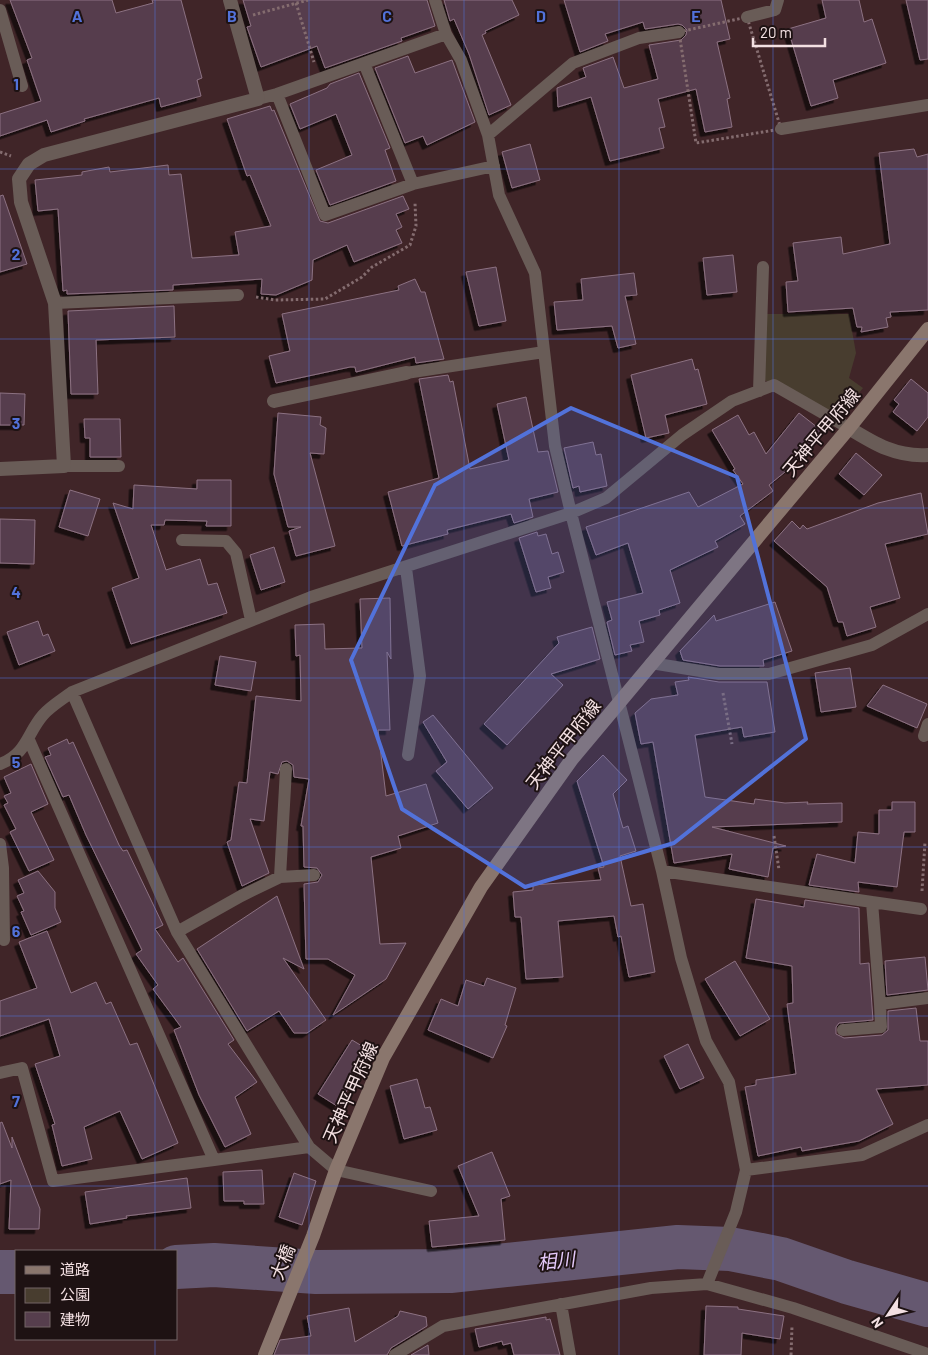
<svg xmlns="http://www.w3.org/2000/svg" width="928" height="1355" viewBox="0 0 928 1355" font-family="Barlow,'Noto Sans JP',sans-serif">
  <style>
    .green { fill: #483d2f }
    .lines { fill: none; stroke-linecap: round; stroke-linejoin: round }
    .river { stroke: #655870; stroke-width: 44 }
    .building { fill: #563e4d; stroke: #8c7182; filter: url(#shadow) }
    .path { stroke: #846c6f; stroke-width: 3; stroke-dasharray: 2.5 2.5; stroke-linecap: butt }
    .service { stroke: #695c57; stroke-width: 12 }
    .minor { stroke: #695c57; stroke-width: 14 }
    .secondary { stroke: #8a766d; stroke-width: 14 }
    .marked { fill: #5272da; fill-opacity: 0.2; stroke: #5272da; stroke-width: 4; stroke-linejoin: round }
    .grid { fill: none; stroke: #5272da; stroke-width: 1; stroke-opacity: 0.55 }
    .labels { text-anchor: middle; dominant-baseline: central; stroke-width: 4; stroke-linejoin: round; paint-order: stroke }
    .street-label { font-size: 18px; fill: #f3e0e2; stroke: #1e1213 }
    .water-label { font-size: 19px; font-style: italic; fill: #e5cafb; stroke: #1e1213 }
    .grid-label { font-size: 16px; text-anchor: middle; font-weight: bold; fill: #5272da; stroke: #1e1213; stroke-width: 4; stroke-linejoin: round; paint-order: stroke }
  </style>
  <defs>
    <filter id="shadow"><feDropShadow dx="-4.5" dy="4.5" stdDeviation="0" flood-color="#0009"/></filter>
  </defs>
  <rect width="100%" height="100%" fill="#402528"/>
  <path class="green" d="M761,314H849L856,353L849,378L863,388L837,420L759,377Z"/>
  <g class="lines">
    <path class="river" d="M176,1267L214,1265L316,1272L450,1271L678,1247L730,1249L781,1259L847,1282L928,1305
      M0,1272H16"/>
  </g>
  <path class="building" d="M10,0H112L116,13L153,3L152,0H181L202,78L197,80L201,96L161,107L159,98L84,119L85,121L51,132L47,120L0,136V114L41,101L27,60L32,58Z
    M243,0H427L435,26L401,38L402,41L325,68L317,46L261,67L247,27L251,26Z
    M444,0H512L519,15L485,31L486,33L482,35L511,105L489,115L469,54L454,19L450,21Z
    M564,0H721L730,39L717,42L730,98L727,99L732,127L705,132L696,89L658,99L665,127L659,128L664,148L610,161L591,97L558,107L557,88L586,77L583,68L613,57L624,88L658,79L649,45L681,40L686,35L687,30L682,25L678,24L645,29L643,22L605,34L608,41L580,52Z
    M822,0H859L864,22L872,19L886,63L833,80L838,98L811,106L788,29L826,18Z
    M906,0H928V59L920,60Z
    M408,56L415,73L452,60L475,122L427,145L423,136L405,143L375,68Z
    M359,73L390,148L385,150L396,181L330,205L316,170L352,155L336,114L300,129L290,104L327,88L330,84Z
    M270,106L272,111L274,110L320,221L328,223L403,196L409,209L396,214L402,227L396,230L402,243L354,262L347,245L313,260L312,280L276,295L261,294L262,279L173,285V290L67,294V290L63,291L58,209L38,211L35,180L82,175V172L109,167L110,172L168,165L169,175L181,174L192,258L239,255L235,232L271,226L250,175L247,176L227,119Z
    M530,144L540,180L512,188L502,152Z
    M914,149L917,157L928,154V310L890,312L891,317L886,318L888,327L861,332L862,327H857L853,308L788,312L786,282L798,281L793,243L841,237L843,254L890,244L879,153Z
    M3,195L27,264L0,272V196Z
    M733,255L737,292L707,295L703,258Z
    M496,267L506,321L479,326L466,272Z
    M634,273L637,295L625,296L636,344L618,348L612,326L557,330L554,302L583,300L581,279Z
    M415,279L421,292H425L444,359L416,363L415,357L356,372L355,367H350L276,383L269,356L290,351L282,314L399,290L398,286Z
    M174,306L175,337L96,340L98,394H71L68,311Z
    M692,359L695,370L698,369L707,404L665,415L669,433L646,438L631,375Z
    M448,375L450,382L453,381L470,469L509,460L497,404L526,397L538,452L548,451L558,492L529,499L533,517L514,523L511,514L447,530L448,534L402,546L388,492L439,478L419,379Z
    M911,379L928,393V417L917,431L893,412L899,404L894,400Z
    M0,393L25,394L24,425H0Z
    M278,413L321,417L320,425L326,428L324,454L310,453L335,546L296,556L289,531L301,527H288L274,474Z
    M799,413L822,431L796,463L769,485L773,491L740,516L745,524L715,541L718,547L670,570L680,603L659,610L660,615L639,621L644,642L630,645L632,651L615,655L607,622L612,620L607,602L643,593L628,543L596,555L586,527L689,492L698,507L743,484L733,470L735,469L712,430L738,415L749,435L754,432L766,454Z
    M84,419H120L121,457H90V438H85Z
    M593,442L596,455L601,454L607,486L580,492L579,486L573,488L564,448Z
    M856,453L882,475L864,495L839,474Z
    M197,480H231V526H206L207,521L165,520L164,525H151L166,570L200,559L208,585L217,583L227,613L131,644L112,588L139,578L113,503L133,509L134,485L197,489Z
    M70,490L100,499L88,536L59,527Z
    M921,493L928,534L885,544L900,598L870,607L876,627L847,636L843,622H838L827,587L774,541L792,521L800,529L803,525L807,529L878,503Z
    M0,519L35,520L34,564L0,563Z
    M537,532L538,536L546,534L552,554L558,552L564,572L548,577L551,588L536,592L519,538Z
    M274,547L285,582L261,590L250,555Z
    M390,598L391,659L387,652L390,730H378L386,796L426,784L438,823L398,836L401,848L371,857L380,944L406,943L386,979L333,1015L355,975L328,959H306L304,884L318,882L322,875L317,868L304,867L303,826H301L309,779L294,777L293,765L287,761L282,762L278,774L270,772L264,821L250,819L269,873L242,886L227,842L231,840L239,782L247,783L256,696L301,701L300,655L296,656L295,625L324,624L325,649L362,648L360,599Z
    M775,602L792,651L763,660L764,666H720L683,660L680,651L714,615L716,621Z
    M38,621L43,636L48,634L55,651L19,665L7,632Z
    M592,627L600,659L551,674L563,685L507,745L484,724L559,643L557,637Z
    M220,656L256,662L251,691L215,685Z
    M850,668L856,707L821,712L815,673Z
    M688,677L719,682H767L775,732L744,737L742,727L695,735L705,797L754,804L755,799L785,803L808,802L807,804L842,803V822L712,827L786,846L773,848L768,877L729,869L732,854L674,863L653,742L641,744L635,713L651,699L678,695L675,682L689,680Z
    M883,685L927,704L917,728L867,706Z
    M433,715L493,788L468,809L436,771L447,762L423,722Z
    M67,739L69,744L73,742L119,845L123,851L127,850L163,925L155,929L178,962L183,958L234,1040L228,1044L257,1082L235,1097L251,1134L225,1147L199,1095L174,1030L181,1027L153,989L158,985L136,954L142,950L86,835L69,795L63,797L45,757L51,755L48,748Z
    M603,755L627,780L613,794L623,828L628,826L636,851L620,856L631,906L643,904L655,972L629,977L621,936L618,937L614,916L558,921L563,977L526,979L521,917H515L513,892L533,890V885L601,880L598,868L604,867L577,781Z
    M31,764L48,804L31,812L54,860L29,871L10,832L16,829L4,805L8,803L4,796L11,793L4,777Z
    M892,802H915V832H904L897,887L858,882L859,892L809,885L817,854L855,863L858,832L879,834V810H892Z
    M38,871L55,892V908L61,922L31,935L21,912L24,911L17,896L24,893L18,880Z
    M277,896L304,969L283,958L326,1020L307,1033H294L279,1011L247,1031L197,949Z
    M756,899L804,907L805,900L859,908L860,964L869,963L873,1020L839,1023L836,1027V1034L844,1038L882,1035L888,1030V1011L916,1008L920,1041H928V1085L876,1089L893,1124L859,1141L802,1151L801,1147L758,1156L745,1087L756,1085V1080L796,1074L787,1004L793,1003L792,966L746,958Z
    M47,931L71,993L96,982L106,1004L111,1002L130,1045L137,1043L178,1143L142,1159L120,1111L84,1127L92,1159L62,1166L52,1125L55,1124L35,1064L60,1056L49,1019L0,1036V1001L37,988L19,942Z
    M925,957L928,990L887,995L885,961Z
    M735,961L770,1019L740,1036L705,979Z
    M487,978L516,988L505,1025L507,1026L493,1058L428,1030L441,999L458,1006L466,980L484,986Z
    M352,1040L372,1052L337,1106L318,1094Z
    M688,1044L704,1078L680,1089L664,1056Z
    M417,1079L425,1108L430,1107L437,1130L404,1139L390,1086Z
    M2,1122L12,1148V1137L40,1209L39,1229H9L11,1180L0,1184V1123Z
    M492,1152L510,1196L501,1199L505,1240L432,1247L429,1221L479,1216L458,1166Z
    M262,1170L264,1204H244V1201H224L223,1172Z
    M294,1173L316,1181L302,1225L279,1217Z
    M187,1178L191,1208L126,1216L127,1218L90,1224L85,1192Z
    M706,1306L738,1307V1309L784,1316L780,1339L742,1333L741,1355H704Z
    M349,1308L355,1342L398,1316L400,1311L426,1317L427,1326L391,1348L387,1355H274L280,1340L311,1336L307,1316Z
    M546,1317V1320L550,1319L560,1355H514L511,1343L503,1345L502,1341L479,1347L475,1329Z
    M428,1345L429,1355H411Z"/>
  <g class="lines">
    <path class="path" d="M296,3L314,62
      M253,15L308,0
      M747,17L781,129L696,143L679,32Z
      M0,152L11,156
      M256,297L275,300L325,299L362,277L372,267L410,245L416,226L415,203
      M723,693L732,744
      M774,836L779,870
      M922,891L925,842
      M791,1355L792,1326"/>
    <path class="service" d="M435,0L446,34L461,60L488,135L499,195L535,273L555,446L571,513L662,871L681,958L706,1041L729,1082L746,1170L736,1212L707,1284
      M0,10L22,86
      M747,17L775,10L778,0
      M364,63L413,184
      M277,94L325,215L413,184L494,166
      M258,99L277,94L446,34
      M781,129L928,105
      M488,135L573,63L639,38L679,32
      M55,303L238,295
      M406,373L544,352
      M759,391L763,267
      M64,466H119
      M182,540L226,541L236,553L251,620
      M406,568L420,676L408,755
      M651,663L719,674H769L872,645L928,614
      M72,692L177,932L309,1147
      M924,736L928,724
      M29,740L214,1160L309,1147L336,1170L431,1191
      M0,764C27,754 27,733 43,715C51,706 63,699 72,692L311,597L571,513L606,498L682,435L732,401L774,385L849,428
      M0,844L3,868L4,940
      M662,871L872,902L880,1004L928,998
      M280,877L286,769
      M872,902L921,909
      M177,932L241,896L280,877L314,875
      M843,1030L881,1027L880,1004
      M0,1073L22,1068L53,1181L214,1160
      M746,1170L862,1155L928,1125
      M561,1304L570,1355
      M395,1355L443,1326L651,1288L707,1284L793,1308L928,1354"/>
    <path class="minor" d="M274,401L406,373
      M849,428C875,444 896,457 928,455
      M0,469L64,466L55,303L21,202L19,179L29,164L44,155L258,99L230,0"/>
    <path class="secondary" d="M265,1355L313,1236L336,1170L383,1058L481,887L572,759L849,428L928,329"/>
  </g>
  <path class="marked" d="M571,408L737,477L806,739L674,843L525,887L402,809L351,660L435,485Z"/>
  <path class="grid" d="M155,0V1251M309,0V1355M464,0V1355M619,0V1355M773,0V1355M0,169H928M0,339H928M0,508H928M0,678H928M0,847H928M0,1016H928M0,1186H928M155,1339V1355"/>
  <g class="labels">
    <g class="street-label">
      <text transform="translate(821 432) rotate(-50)">天神平甲府線</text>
      <text transform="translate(563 744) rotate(-52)">天神平甲府線</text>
      <text transform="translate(350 1092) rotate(-66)">天神平甲府線</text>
      <text transform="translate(282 1262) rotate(-68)">大橋</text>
    </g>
    <g class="water-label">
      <text transform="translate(556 1260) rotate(-6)">相川</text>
    </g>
  </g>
  <g class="grid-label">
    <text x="77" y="22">A</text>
    <text x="232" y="22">B</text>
    <text x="387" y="22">C</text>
    <text x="541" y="22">D</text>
    <text x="696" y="22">E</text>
    <text x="16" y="90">1</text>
    <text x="16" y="260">2</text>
    <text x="16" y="429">3</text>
    <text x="16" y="598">4</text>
    <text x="16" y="768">5</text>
    <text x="16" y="937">6</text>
    <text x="16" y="1107">7</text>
  </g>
  <rect x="15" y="1250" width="162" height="90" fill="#1e1213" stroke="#736466"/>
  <rect x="25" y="1266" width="25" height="8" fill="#8a766d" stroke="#736466"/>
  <text x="60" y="1275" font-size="15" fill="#f3e0e2">道路</text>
  <rect x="25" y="1288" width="25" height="15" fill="#483d2f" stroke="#736466"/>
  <text x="60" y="1300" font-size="15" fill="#f3e0e2">公園</text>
  <rect x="25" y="1312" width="25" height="15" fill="#563e4d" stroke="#736466"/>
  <text x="60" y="1325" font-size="15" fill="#f3e0e2">建物</text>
  <g transform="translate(888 1315) rotate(235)" stroke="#1e1213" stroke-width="4" paint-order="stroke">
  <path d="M0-4L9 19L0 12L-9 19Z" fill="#f3e0e2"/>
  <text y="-8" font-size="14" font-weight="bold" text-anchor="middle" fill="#f3e0e2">N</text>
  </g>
  <path d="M753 38v8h72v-8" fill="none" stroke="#f3e0e2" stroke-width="2.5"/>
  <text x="760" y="38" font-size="15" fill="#f3e0e2" stroke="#1e1213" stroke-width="4" paint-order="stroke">20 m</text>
</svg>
